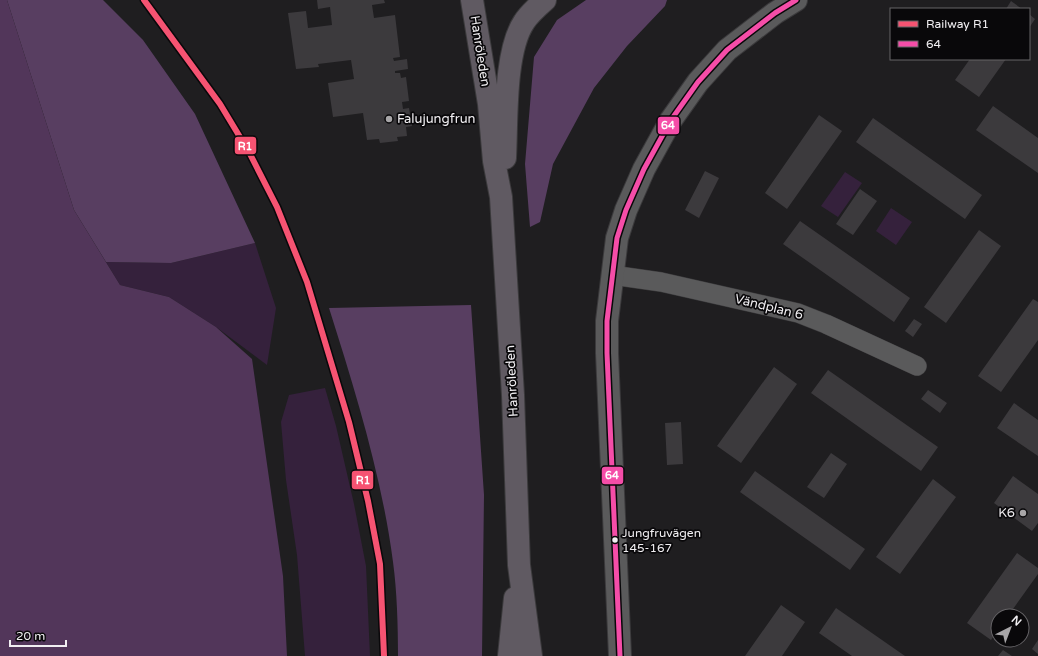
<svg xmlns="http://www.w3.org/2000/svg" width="1038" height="656" viewBox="0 0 1038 656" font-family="'Varela Round',sans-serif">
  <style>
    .green { fill: #35213c }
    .forest { fill: #583e61 }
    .water { fill: #52365a }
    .building { fill: #3c3a3d }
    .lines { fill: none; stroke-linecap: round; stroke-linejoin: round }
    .minor-casing { stroke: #3b3a3c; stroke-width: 20 }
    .tertiary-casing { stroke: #3b3a3c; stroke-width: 24 }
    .trunk-casing { stroke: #3b3a3c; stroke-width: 24 }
    .minor { stroke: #5a5a5b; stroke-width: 19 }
    .tertiary { stroke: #5a5a5b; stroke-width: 22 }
    .trunk { stroke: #605a62; stroke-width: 22 }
    .bus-1-casing { stroke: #09080a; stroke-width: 8 }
    .bus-1 { stroke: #f54da8; stroke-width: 5 }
    .rail-1-casing { stroke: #09080a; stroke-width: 9 }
    .rail-1 { stroke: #f65372; stroke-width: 6 }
    .poi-dot { fill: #a8a6a8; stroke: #09080a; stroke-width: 1.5 }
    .bus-dot { fill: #f1eff2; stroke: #09080a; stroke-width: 1.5 }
    .labels { text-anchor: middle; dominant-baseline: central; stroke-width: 3.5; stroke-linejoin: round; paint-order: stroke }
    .bus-label { font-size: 12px; fill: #f1eff2; stroke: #09080a; text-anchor: start }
    .street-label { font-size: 13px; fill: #f1eff2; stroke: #09080a }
    .poi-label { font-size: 13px; fill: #f1eff2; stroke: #09080a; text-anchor: start }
    .line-badge { stroke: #09080a; stroke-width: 1.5 }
    .badge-label { font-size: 11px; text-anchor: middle; font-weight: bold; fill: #fff }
  </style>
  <rect width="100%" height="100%" fill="#1f1e20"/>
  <path class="green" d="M845,172L862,183L838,217L821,206Z
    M891,208L912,222L896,245L876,231Z
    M255,243L276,308L267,365L216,327L169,297L120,285L106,262L171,263Z
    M325,388L336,426L354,504L366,566L370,656H305L297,555L286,480L281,422L289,395Z"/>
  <path class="forest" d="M7,0H103L143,40L195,114L255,243L171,263L106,262L74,210Z
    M586,0H667L665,6L627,46L594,88L553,164L540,222L530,227L525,164L534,57L557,20Z
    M471,305L484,495L482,656H398C398,626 397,591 393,562C382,477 355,390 329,308Z"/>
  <path class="water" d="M0,0H7L74,210L120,285L169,297L216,327L252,359L283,576L287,656H0Z"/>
  <path class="building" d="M317,0H384L385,3L372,5L374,18L395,15L400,57L393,58L394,61L407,59L408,69L395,71V73H400L401,78L406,77L409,101L402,102L403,109L409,108L412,126L406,127L407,136L397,137L398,141L380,143L379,139L367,140L363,113L333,117L328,83L354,79L351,60L318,64L319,67L296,69L288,13L306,11L308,28L332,25L330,7L318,9Z
    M1011,1L1022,9H1006Z
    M1029,14L1035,19L1029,28Z
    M970,59H1006L979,97L955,80Z
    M993,106L1038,138V173L976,130Z
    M819,115L842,131L787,209L765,193Z
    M873,118L982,195L965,219L856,142Z
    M705,171L719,178L699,218L685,210Z
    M860,189L877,201L853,235L836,224Z
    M800,221L910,298L894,322L783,244Z
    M979,230L1001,246L946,323L924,307Z
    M1033,299L1038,302V340L1001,392L978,376Z
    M914,319L922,324L913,337L905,331Z
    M774,367L797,384L741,463L717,446Z
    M828,370L938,447L921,471L811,393Z
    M928,390L947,403L940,413L921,399Z
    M1014,403L1038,420V456L997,428Z
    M681,422L683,464L667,465L665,423Z
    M831,453L847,464L824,498L807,487Z
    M755,471L865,549L850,570L740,492Z
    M1013,476L1038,494V523L1032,531L994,503Z
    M933,479L956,497L900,574L876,557Z
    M1017,553L1038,568V574L1008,616H998V630L991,640L967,623Z
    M781,605L805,622L782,656H745Z
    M836,608L905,656H852L819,633Z
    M1038,640V654L1032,649Z
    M1003,650L1012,656H998Z"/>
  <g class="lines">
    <defs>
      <path id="minor" d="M612,275L661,282L798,313L826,324L917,366"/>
      <path id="tertiary" d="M620,656L607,353V321L617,238L626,210L644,169L671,120L698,82L727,50L775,13L796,0"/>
      <path id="trunk" d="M472,0L489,104L494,161L501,197L513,395L519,565L531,656
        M505,158C507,121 504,52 524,22C529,14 537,7 545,0
        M509,656L515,598"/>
    </defs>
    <use href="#minor" class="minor-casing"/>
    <use href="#tertiary" class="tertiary-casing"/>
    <use href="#trunk" class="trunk-casing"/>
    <use href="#minor" class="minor"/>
    <use href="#tertiary" class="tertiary"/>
    <use href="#trunk" class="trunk"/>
    <defs>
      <path id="bus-1" d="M620,656L607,353V321L617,238L626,210L644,169L671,120L698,82L727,50L775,13L796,0"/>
    </defs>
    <use href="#bus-1" class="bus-1-casing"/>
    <use href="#bus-1" class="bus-1"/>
    <defs>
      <path id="rail-1" d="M144,0L220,104L249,152L277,207L307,282L349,422L368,501L380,564L384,656"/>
    </defs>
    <use href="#rail-1" class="rail-1-casing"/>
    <use href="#rail-1" class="rail-1"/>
  </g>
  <g class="poi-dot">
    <circle cx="389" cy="119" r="4"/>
    <circle cx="1023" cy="513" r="4"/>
  </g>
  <circle class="bus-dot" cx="615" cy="540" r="3.5"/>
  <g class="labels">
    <g class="bus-label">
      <text x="622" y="533">Jungfruvägen<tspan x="622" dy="15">145-167</tspan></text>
    </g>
    <g class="street-label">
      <text transform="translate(480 51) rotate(81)">Hanröleden</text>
      <text transform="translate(769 307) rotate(14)">Vändplan 6</text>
      <text transform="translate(512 381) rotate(-93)">Hanröleden</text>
    </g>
    <g class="poi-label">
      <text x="397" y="119">Falujungfrun</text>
      <text x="1015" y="513" text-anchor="end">K6</text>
    </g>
  </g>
  <g class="line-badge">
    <rect x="657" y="116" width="23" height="19" rx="4" fill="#f54da8"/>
    <rect x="234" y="136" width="23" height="19" rx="4" fill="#f65372"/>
    <rect x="601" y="466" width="23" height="19" rx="4" fill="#f54da8"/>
    <rect x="351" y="470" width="23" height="20" rx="4" fill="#f65372"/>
  </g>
  <g class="badge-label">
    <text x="668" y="129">64</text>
    <text x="245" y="150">R1</text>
    <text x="612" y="479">64</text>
    <text x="363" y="484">R1</text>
  </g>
  <rect x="890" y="8" width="140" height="52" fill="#09080a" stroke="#666467"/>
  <rect x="898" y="21" width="20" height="6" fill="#f65372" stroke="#666467"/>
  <text x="926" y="28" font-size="12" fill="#f1eff2">Railway R1</text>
  <rect x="898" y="41" width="20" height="6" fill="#f54da8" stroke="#666467"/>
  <text x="926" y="48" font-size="12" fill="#f1eff2">64</text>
  <g transform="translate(1010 628) rotate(42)"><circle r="19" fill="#09080a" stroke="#666467"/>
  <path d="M0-3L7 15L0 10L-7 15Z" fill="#a8a6a8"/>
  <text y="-6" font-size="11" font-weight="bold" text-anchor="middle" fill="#f1eff2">N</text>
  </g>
  <path d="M10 640v6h56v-6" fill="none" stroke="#f1eff2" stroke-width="2"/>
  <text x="16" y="640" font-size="12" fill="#f1eff2" stroke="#09080a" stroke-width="3" paint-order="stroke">20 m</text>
</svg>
